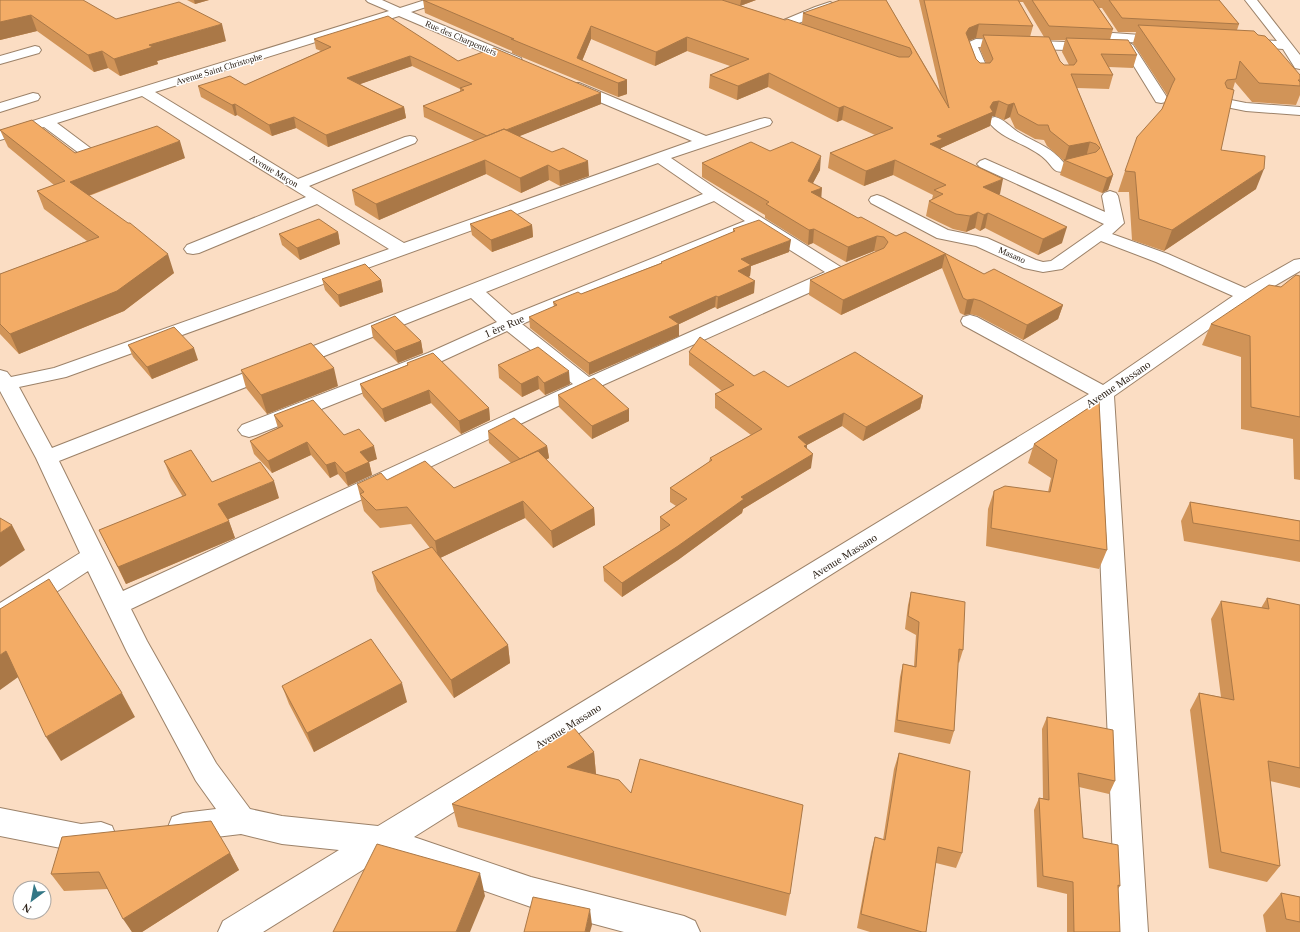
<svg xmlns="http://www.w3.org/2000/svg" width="1300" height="932" viewBox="0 0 1300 932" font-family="Georgia,serif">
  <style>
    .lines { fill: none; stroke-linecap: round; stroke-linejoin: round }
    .minor-casing { stroke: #9c8269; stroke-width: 2 }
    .minor { fill: #fff; fill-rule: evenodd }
    .wall { fill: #d19458; fill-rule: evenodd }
    .shaded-wall { fill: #aa7847 }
    .building { fill: #f3ac66; stroke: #aa7847 }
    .labels { text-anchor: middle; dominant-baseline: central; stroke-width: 3; stroke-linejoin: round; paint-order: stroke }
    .far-street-label { font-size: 9px; fill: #2e2319; stroke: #fff }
    .street-label { font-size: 11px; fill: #2e2319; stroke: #fff }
  </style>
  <rect width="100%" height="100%" fill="#fbddc3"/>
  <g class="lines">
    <defs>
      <path id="minor" d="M366,0H382L400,8L425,0H443L441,2L411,12L521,58L522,61L521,64H511L399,16L155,92L298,179L405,137L410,136L415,137L417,140L415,143L309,186L404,243L692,141L569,89L567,86L569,83H579L706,136L760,119L765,118L770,119L772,122L770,125L671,158L721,192L844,269L847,273L842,278L594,389L131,609L147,641L216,763L250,809L282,816L378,826L1089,394L963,325L961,321L963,317L970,315L977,317L1103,385L1233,296L1156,262L1101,241L1062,269L1043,272L1024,268L976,246L937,238L871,203L869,200L871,197L877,195L883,197L948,230L987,238L1036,260L1043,262L1051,261L1104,224L980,167L977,164L980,161L985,159L1105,212L1102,196L1104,193L1110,191L1116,193L1118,196L1124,223L1112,234L1168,254L1245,288L1294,260L1300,259V271L1252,299L1114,396L1148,932H1116L1094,409L414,837L531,877L684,916L695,921L700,932H624L531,907L385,856L263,932H218L223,921L339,850L282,844L241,834L183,841L172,837L168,827L172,817L183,813L216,809L196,781L127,652L88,571L9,623L0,626V603L80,553L36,458L0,391V370L7,372L11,377L54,368L389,249L317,204L199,253L193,254L187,253L184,249L187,245L306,197L142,96L57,123L101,156L104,159L101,162L96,164L91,162L44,127L0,140V131L389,11L368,2ZM658,163L703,194L52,448L19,387L66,377ZM714,201L745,221L512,315L486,292ZM755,228L825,272L589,377L522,324ZM471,298L497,322L428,353L242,425L238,430L242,435L249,437L256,435L442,361L507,331L573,384L123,591L59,461Z
        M1245,0H1257L1300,55V69L1295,68L1283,49L1240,46L1238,43L1240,40L1244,39L1277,41Z
        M830,2L834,4L836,6L834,8C821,12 789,30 779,28L777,25L779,22L815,7Z
        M1113,33L1168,37L1170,40L1168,43L1164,44L1128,42L1133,45L1168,99L1166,102L1161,103L1156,102L1124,50L1111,42L1107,37L1109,34Z
        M976,39L1094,43L1098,44L1100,47L1098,50L1094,51L978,47L989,72L987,75H977L975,72L965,46L967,43Z
        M35,46L39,47L41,50L39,53L0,64V56Z
        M33,93L38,94L40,97L38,100L0,112V103Z
        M1226,99L1246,103L1300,107V115L1246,111L1221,106L1219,103L1221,100Z
        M995,117C1004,119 1010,127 1018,132C1039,145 1052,146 1068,168L1065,171C1054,174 1053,167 1046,160C1029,143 1002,141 988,121L990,118Z
        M0,808L81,824L101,822L112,826L116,836L112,846L101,850L81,852L0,836Z"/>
    </defs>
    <use href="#minor" class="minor-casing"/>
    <use href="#minor" class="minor"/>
  </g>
  <path class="wall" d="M0,0L116,19L226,41L157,61L158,64L120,76L108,68L94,72L37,31L0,40Z
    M187,0H209L195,4Z
    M423,0H756L740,6L725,1L785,20L802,24L803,13L886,0L940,91L919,0H1219L1239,24L1237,30L1258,35L1300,75V95L1296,105L1252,102L1235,82L1233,89L1221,150L1256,189L1164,251L1132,240L1129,192H1118L1125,171L1162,109L1167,95L1133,43L1136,32H1118L1102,8H1099L1113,29L1110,40L1137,55L1133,68L1109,67L1113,75L1109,89L1077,88L1113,175L1108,190L1102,193L1060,175L1064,161L1047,146L1044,140L1035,139L1015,128L1010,117L1004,120L995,116H992L990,126L941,148V149L1000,194H998L1062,243L1038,255L985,228L980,231L975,228L966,232L953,229L926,216L929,201L932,199L933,195L893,175L864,186L828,168L830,153L875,135L842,120L837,122L768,87L737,100L709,88L710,75L730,66L687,51L655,66L591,39L582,61L627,80V94L618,97L512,53V51L425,13ZM1019,2H1023L1044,37H1030L1033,26ZM976,38H983L980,49L986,63H980L976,59L969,40ZM1050,40H1065L1062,52L1069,65H1064L1060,61Z
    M314,39L458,61L601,93V104L519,136L589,176L560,186L549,180L521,193L486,174L379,220L355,205L352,190L475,141L424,117L423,106L460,92V89L412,66L360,84L404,107L406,118L328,147L296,128L272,136L237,115L235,116L201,97L198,86L245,85L321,51L316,49Z
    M0,130L75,153L185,158L89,196L174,273L124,311L19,354L0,334V274L87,241L44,209L37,191L54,185L8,147Z
    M770,151L820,170L813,183L821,197L858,218L896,236L905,232L984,274L1063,305L1058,319L1023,340L978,316L970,314L964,315L960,313L942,268L841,315L809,295L810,280L877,251H874L846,262L813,243L808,245L765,218V215L702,177V163Z
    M470,224L532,225L533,237L492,252L472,235Z
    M733,229L789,252L751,266L750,276L748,277L754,293L717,309L715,307L679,324V336L589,375L530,328L529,317L554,307L553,302L581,294L661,263V262L733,232Z
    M338,232L340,244L300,260L282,245L279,234Z
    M1300,276V480L1294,479L1293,439L1241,429V357L1202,345L1211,324L1281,287Z
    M322,279L381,280L383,292L340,307L325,290Z
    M371,326L421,341L423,353L398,363L373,338Z
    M128,345L198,360L152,379L133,357Z
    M689,352L754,376L788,387L923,396L920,409L863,441L842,426L807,445V449L811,468L743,509L742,513L678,560L622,597L604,581L603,567L660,531V517L676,506L670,502V488L709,462L710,458L751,435L715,408V394L722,391L689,365Z
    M407,363L489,408L490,420L461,434L431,403L385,422L363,396L360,384L407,365Z
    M498,365L570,384L545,395L539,389L522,397L499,378Z
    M241,370L338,386L267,414L246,388Z
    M558,395L629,421L592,439L559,407Z
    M1099,401L1107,550L1099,569L986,546L988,509L994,491L1048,492L1051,478L1028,463L1034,444Z
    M274,415L344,435L377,459L369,462L372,475L348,486L338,474L330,478L311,455L272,473L254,454L250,441L278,428Z
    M488,431L547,446L549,458L546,460L594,508L595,525L553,548L525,518L440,558L508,645L510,663L454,698L377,591L372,572L430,548L411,524L380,528L364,511L357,484L387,480L454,488L511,463L489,443Z
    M164,461L212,482L279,498L228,519L235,538L126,584L99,530L183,497L171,478Z
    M1190,502L1300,521V562L1184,541L1181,521Z
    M911,592L963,650L959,663L958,662L954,731L950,744L894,732L900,677L903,664L914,666L916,635L905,629L908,605Z
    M1267,598L1300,605V788L1270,781L1280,866L1267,882L1209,868L1190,710L1199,693L1221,697L1211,619L1221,601L1261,608Z
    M282,686L407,702L314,752L289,704Z
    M1047,717L1115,781L1109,794L1079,787L1083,838L1120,886L1118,889L1120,932H1067V894L1037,887L1034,810L1039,798H1043L1042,729Z
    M594,752L596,774L631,793L790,894L786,916L458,827L452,804Z
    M899,753L962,853L956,868L936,863L926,932H870L857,928L871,852L875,837L883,840L894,769Z
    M230,853L239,870L142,932H132L108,889L64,891L51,874Z
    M1281,893L1300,897V932H1266L1263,915Z"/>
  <path class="shaded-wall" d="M194,0H209L195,4Z
    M741,0H756L740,6Z
    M31,15L37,31L0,40V22Z
    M222,24L226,41L157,61L158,64L120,76L114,59L149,45Z
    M979,24L976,38L966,42V33L969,28Z
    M591,26V39L579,68L577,58Z
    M687,37V51L655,66L656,52Z
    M102,51L108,68L94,72L88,55Z
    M410,56L412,66L349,88L347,78Z
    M769,73L768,87L737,100L738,86Z
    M627,80V94L618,97V83Z
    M601,93V104L490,148L489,137Z
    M999,101L995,116H992L990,126L941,148L940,153L930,144L937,136L990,107L993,102Z
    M1014,103L1010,117L1004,120L1008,105Z
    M235,104L237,115L235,116L232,105Z
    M844,106L842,120L837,122L839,108Z
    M404,107L406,118L328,147L326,135Z
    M294,117L296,128L272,136L269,125Z
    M180,141L185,158L77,200L70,182Z
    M1090,142L1086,157L1065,160L1069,146Z
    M821,156L820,170L807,194L808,181Z
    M485,160L486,174L379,220L376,204Z
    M895,160L893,175L864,186L866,171Z
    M588,161L589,176L560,186L559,171Z
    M548,165L549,180L521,193L520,178Z
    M1264,169L1256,189L1164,251L1172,230Z
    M1113,175L1108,190L1102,193L1107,178Z
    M1003,179L1000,194L979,203L983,187Z
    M822,188L821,202L811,192Z
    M978,212L975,228L966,232L970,216Z
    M988,213L985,228L980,231L984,215Z
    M532,225L533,237L492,252L491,240Z
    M1067,227L1062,243L1038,255L1043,239Z
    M814,229L813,243L808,245L809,230Z
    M338,232L340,244L300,260L297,248Z
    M877,236L874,251L846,262L848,247Z
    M791,240L789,252L751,266L750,276L738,283V271L741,259Z
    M168,254L174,273L124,311L19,354L10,334Z
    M945,254L942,268L841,315L843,300Z
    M381,280L383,292L340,307L338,295Z
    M755,281L754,293L717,309L718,297Z
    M716,296L715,307L669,329V317Z
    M974,299L970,314L964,315L967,300Z
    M1063,305L1058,319L1023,340L1027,325Z
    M679,324V336L589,375V363Z
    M421,341L423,353L398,363L395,351Z
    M194,348L198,360L152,379L147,367Z
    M334,368L338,386L267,414L261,395Z
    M569,371L570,384L545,395L544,383Z
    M538,376L539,389L522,397L521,384Z
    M429,390L431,403L385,422L382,409Z
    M923,396L920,409L863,441L866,427Z
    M489,408L490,420L461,434L459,421Z
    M629,409V421L592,439V426Z
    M844,413L842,426L807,445L806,458L813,454L811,468L743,509L742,513L678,560L622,597V583L798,437Z
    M307,442L311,455L272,473L268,461Z
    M374,446L377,459L369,462L372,475L348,486L345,473L360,452Z
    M547,446L549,458L522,472L520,460Z
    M335,462L338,474L330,478L326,465Z
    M274,481L279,498L224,521L218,504Z
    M523,501L525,518L438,559L435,541Z
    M594,508L595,525L553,548L551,531Z
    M229,521L235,538L126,584L118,567Z
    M12,525L25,550L0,567V533Z
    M508,645L510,663L454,698L451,680Z
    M6,651L21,675L0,690V655Z
    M402,683L407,702L314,752L307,733Z
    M122,693L135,717L61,761L46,737Z
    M594,752L596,775L567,767Z
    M230,853L239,870L142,932H132L123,919Z
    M480,873L485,896L470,932H456Z
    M590,909L592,925L590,932H585Z"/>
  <path class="building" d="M0,0H83L116,19L179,2L222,24L149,45L153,47L114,59L102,51L88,55L31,15L0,22Z
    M423,0H722L785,20L787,19L899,57H909L912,53L910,48L803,13L840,0H886L949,108L924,0H1018L1033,26L979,24L969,28L966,33L976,59L980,63H990L993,59L983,35L1049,37L1060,61L1064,65H1074L1077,61L1066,38L1128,40L1137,55L1101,54L1113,75L1071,74L1113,175L1107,178L1064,160L1096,152L1100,148L1096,144L1090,142L1069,146L1050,131L1048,125H1038L1018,114L1014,103L1008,105L999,101L993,102L990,107L993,112L937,136L943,139L930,144L1003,179L983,187L1067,227L1043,239L988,213L984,215L978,212L970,216L956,214L929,201L943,194L934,190L946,185L895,160L866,171L830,153L893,128L844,106L839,108L769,73L738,86L710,75L749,59L687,37L656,52L591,26L577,58L627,80L618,83L511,39H514Z
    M1032,0H1093L1113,29L1049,26Z
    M1109,0H1219L1239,24L1122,18Z
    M388,16L458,61L494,48L601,93L506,130L504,129L487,136L423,106L464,90L460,88L472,84L410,56L347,78L404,107L326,135L294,117L269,125L235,104L232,105L198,86L230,76L245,85L331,47L314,39Z
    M1138,25L1254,31L1258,35L1265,36L1274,45L1300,75V80H1298L1300,82V86L1259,83L1240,61L1236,79L1227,80L1225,83L1227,88L1234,90L1221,150L1265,156L1264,169L1172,230L1139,219L1135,172L1125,171L1137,137L1162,109L1172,85L1175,79Z
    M32,120L75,153L157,126L180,141L70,182L128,223H130L168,254L117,291L10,334L0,324V274L99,237L37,191L65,181L0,130Z
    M504,129L552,152L563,148L588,161L559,171L548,165L520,178L485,160L376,204L352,190Z
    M751,142L770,151L792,142L821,156L808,181L822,188L811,192L858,218L861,217L896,236L905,232L984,274L994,269L1063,305L1027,325L981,301L974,299L967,300L963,298L945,254L843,300L810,280L884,248L888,242L884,237L877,236L848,247L814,229L809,230L766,204L769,202L702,163Z
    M511,210L532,225L491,240L470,224Z
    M319,219L338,232L297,248L279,234Z
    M759,220L791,240L741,259L751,265L738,271L755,281L718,297L716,296L669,317L679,324L589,363L529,317L557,305L553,302L578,292L581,294L662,263L661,262L735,231L733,229Z
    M365,264L381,280L338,295L322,279Z
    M1296,275L1300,276V417L1251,407L1250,336L1211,324L1269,285L1281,287Z
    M395,316L421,341L395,351L371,326Z
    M174,327L194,348L147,367L128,345Z
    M700,337L754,376L764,371L788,387L855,352L923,396L866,427L844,413L798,437L807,445L804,446L813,454L741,497L744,499L678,546L622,583L603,567L670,525L660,517L687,499L670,488L712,460L710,458L762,429L715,394L734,385L689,352Z
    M311,343L334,368L261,395L241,370Z
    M538,347L569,371L544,383L538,376L521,384L498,365Z
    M433,353L489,408L459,421L429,390L382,409L360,384L408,365L407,363Z
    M594,378L629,409L592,426L558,395Z
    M313,400L344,435L359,429L374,446L360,452L369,462L345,473L335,462L326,465L307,442L268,461L250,441L283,426L274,415Z
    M1099,401L1107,550L991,528L994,491L1005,486L1050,492L1057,460L1034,444Z
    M514,418L547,446L520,459L488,431Z
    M191,450L212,482L260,462L274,481L218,504L229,521L118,567L99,530L186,495L164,461Z
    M538,451L594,508L551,531L523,501L435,541L407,507L376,510L360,494L364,492L357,484L381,473L387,480L425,461L454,488Z
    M1190,502L1300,521V541L1193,523Z
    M0,518L12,525L0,533Z
    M432,547L508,645L451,680L372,572Z
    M49,579L122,693L46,737L6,651L0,655V609Z
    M911,592L965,602L963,650L959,649L954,731L897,720L903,664L916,667L919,622L908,616Z
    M1267,598L1300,605V768L1268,761L1280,866L1221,852L1199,693L1234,700L1221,601L1269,609Z
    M371,639L402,683L307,733L282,686Z
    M1047,717L1113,730L1115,781L1078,773L1083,838L1118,845L1120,886L1118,885L1120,932H1074L1073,882L1043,876L1039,798L1049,800Z
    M574,728L594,752L567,767L619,780L631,793L640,759L803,805L790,894L452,804Z
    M899,753L970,771L962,853L938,847L926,932H922L861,914L875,837L885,840Z
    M211,821L230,853L123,919L99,872L51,874L62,837Z
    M377,844L480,873L456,932H333Z
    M1281,893L1300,897V922L1286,919Z
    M533,897L590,909L585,932H524Z"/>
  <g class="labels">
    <g class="far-street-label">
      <text transform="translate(461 38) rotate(23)">Rue des Charpentiers</text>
      <text transform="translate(219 69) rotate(-17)">Avenue Saint Christophe</text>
      <text transform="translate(274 171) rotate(31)">Avenue Maçon</text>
      <text transform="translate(1012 255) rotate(24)">Masano</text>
    </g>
    <g class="street-label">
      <text transform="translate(504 326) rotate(-23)">1 ère Rue</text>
      <text transform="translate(1118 384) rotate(-34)">Avenue Massano</text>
      <text transform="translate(844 556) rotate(-32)">Avenue Massano</text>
      <text transform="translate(568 726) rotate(-32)">Avenue Massano</text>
    </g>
  </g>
  <g transform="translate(32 900) rotate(212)"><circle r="19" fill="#ffffff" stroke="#aba7a3"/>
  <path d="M0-3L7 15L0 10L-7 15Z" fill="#337786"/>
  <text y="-6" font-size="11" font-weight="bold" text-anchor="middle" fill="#2e2319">N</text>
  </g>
</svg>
